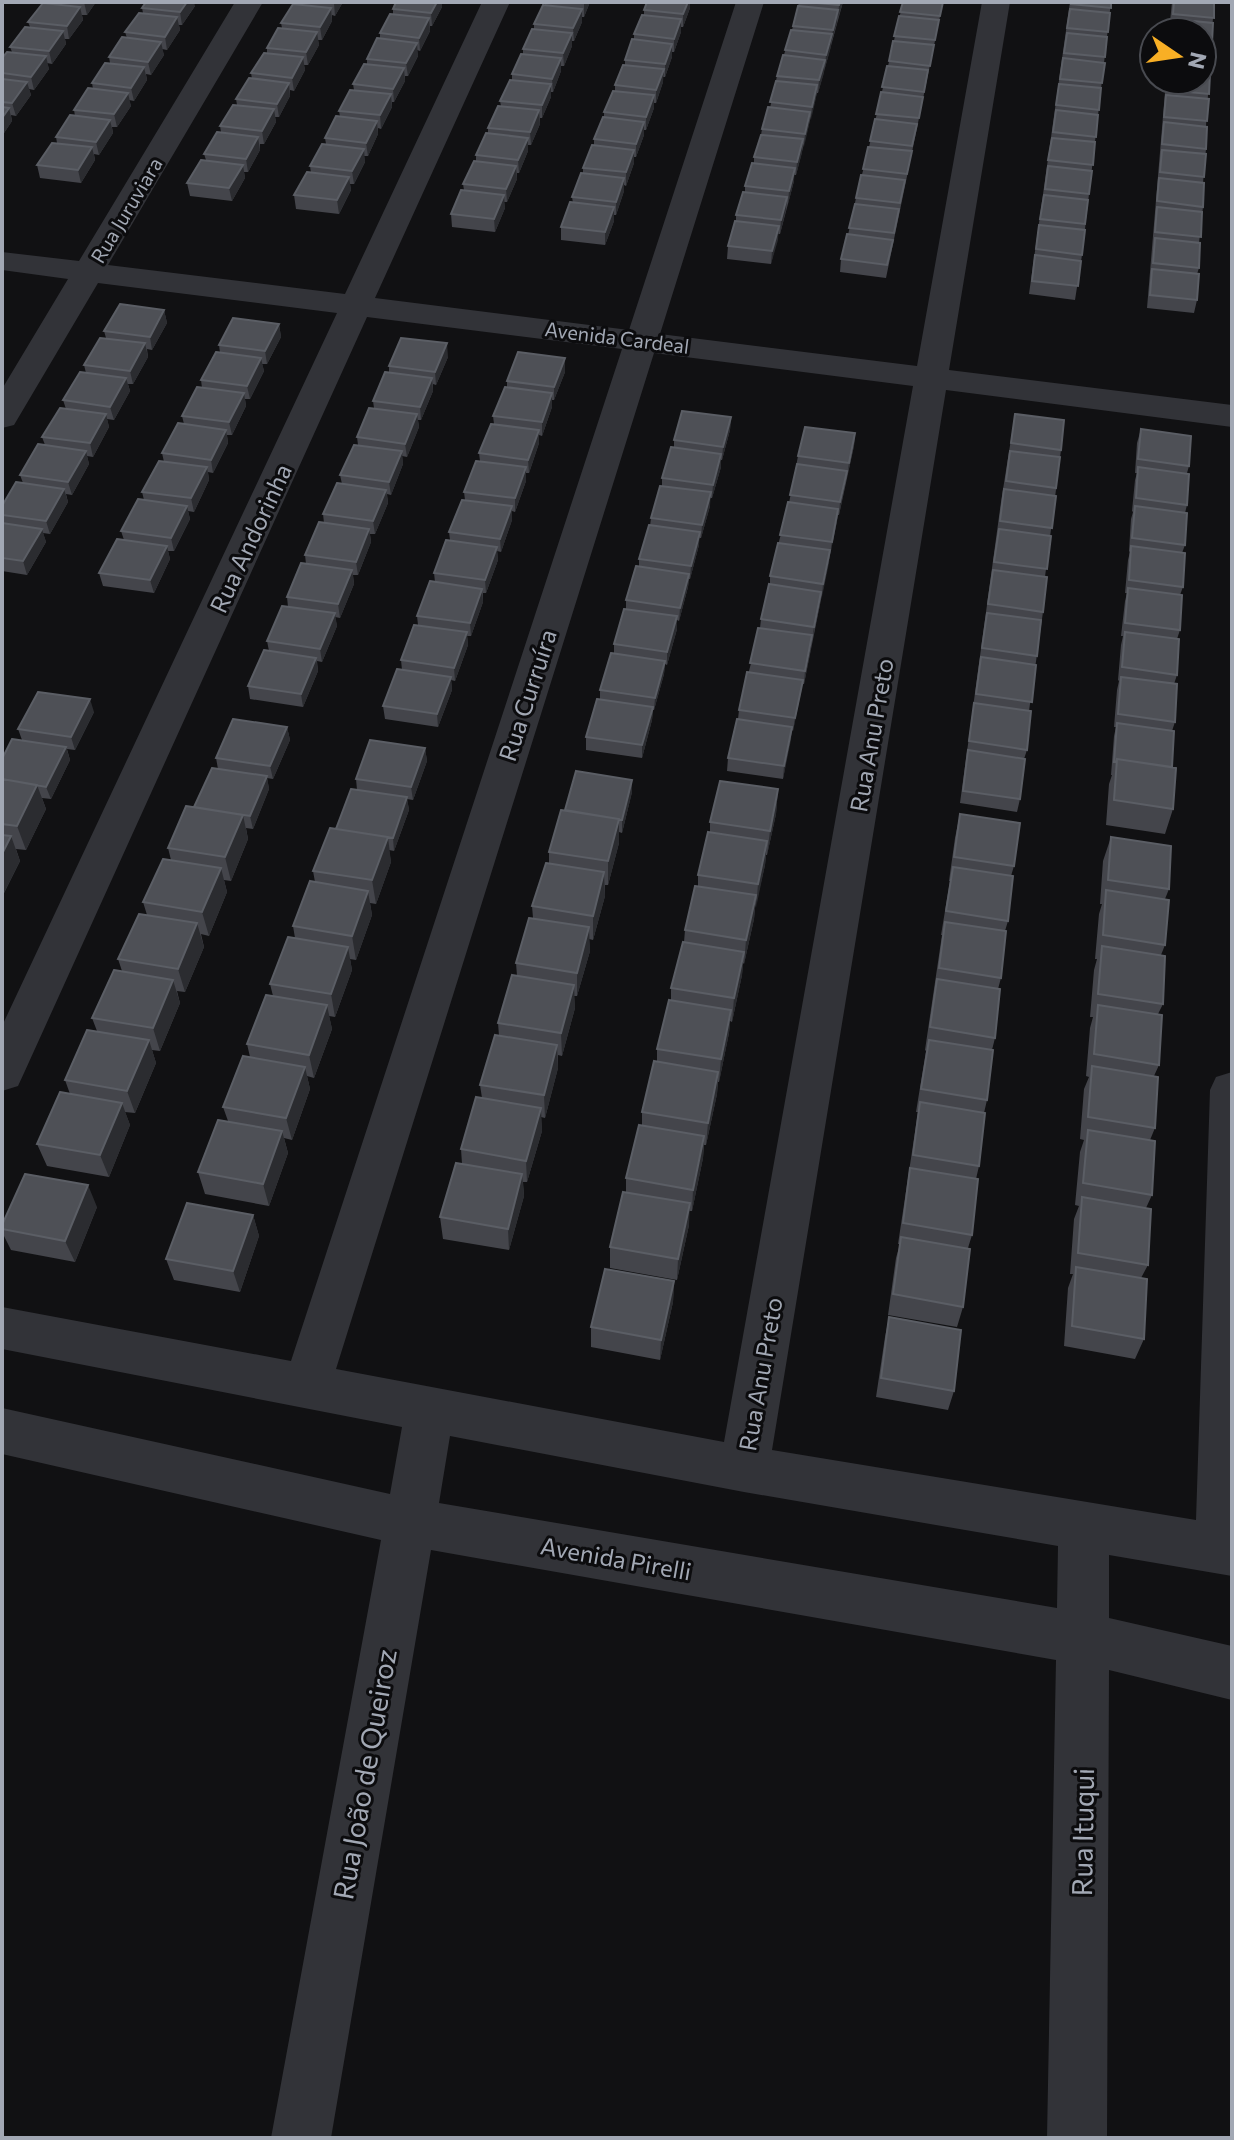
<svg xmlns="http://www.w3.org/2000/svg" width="1234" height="2140" viewBox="0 0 1234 2140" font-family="Commissioner,sans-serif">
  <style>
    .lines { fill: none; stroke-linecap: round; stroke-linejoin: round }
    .minor { fill: #323338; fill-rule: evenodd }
    .wall { fill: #44454b }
    .shaded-wall { fill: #2b2c30 }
    .building { fill: #4e5056; stroke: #5b5e65; stroke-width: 2 }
    .labels { text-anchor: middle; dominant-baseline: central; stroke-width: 6; stroke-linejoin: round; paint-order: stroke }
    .far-street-label { font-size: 20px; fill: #a2a8b4; stroke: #0c0c0e }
    .street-label { font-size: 24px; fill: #a2a8b4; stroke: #0c0c0e }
    .near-street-label { font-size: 28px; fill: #a2a8b4; stroke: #0c0c0e }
  </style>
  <rect width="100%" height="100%" fill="#111113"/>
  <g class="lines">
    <path class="minor" d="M235,2H263L108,265L345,294L482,2H510L375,298L629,330L736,2H764L660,334L917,366L982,2H1010L949,370L1232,405V427L946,390L772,1450L1196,1520L1210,1090L1216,1077L1232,1072V1576L1109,1555V1618L1232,1646V1700L1109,1670L1107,2138H1047L1056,1660L431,1550L331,2138H271L381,1540L2,1454V1408L390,1494L402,1427L2,1349V1307L291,1361L622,349L367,317L24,1073L18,1086L2,1091V1026L337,313L98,283L14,425L2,428V389L68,279L2,270V252L79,261ZM654,353L913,386L724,1442L336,1369ZM450,1436L744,1492L1058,1546L1057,1608L439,1503Z"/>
  </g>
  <path class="wall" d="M47,2H96L87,15H82L83,20L69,39H65L66,44L52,64L47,63L49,69L34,90L29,89L31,95L16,116L11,115L12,121L2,136V58L12,52L10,47L30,27L28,22Z
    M296,2H343L335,16L332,15V21L322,40H318L319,45L308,65H304L305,70L294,91L290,90V96L279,117H275L276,122L264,144H260V150L248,172H244L245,178L232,201L190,196L187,183L206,160L204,154L221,132L220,126L237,105L236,99L252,79L251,73L267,53V48L282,28L281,23L296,4Z
    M545,2H590L584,17H582V22L574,41H572V46L564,66H561V71L553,92H551V97L542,118H540V124L531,145H528V151L519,173H517V179L507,202H504L505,208L495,232L452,227L451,214L464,190L463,184L476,161V155L488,133V128L501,106L500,101L512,80V74L523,54V49L534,29V24L545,5Z
    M647,2H692L690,3V8L683,27H681V32L674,52H672V57L665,77H663V82L656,103H654V108L646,130H644V135L636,157H634V163L626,186L624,185V191L616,215H614V221L605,245L561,240V227L573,203L572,197L583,174V168L594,145V139L604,118V112L615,91V85L625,65V60L634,40V34L644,15V10Z
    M799,2H843L818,93H817L796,175H794V181L780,234H778L771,264L727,259L728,246L736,222V215L745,192V186L754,163V157L761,135L762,129L770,108L777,76L792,30Z
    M903,2H943L886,278L840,272L841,259L848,235L856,198L869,147Z
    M1070,2H1111L1082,255L1075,300L1029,294Z
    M1172,2H1214L1206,126V149L1203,183V207L1199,243V268L1197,274V300L1194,313L1147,308L1166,80H1202V32H1169Z
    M195,6L182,25H179L180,30L167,50L162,49L164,55L151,75L146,74L147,80L134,101L129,100L131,106L117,127H112L113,133L99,155L94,154L95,160L81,183L40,178L37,165L57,143L56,137L75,116L74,110L93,89L92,83L110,63L109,57L127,38L125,32L143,13L142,8Z
    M442,7L432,26H430V31L420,51L417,50L418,56L408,76H405V81L394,102H392V107L381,129L378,128V134L368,156H364L365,162L354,184H350L351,190L339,214L296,209L294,195L311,173L310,166L326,144L325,138L340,117L339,111L354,90L353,84L367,64V59L380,39V33L393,14V9Z
    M164,310L167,323L152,350L147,349L148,357L133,384H128L130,391L114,420L107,419L109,427L93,457L87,456L89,464L72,495L66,494L68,502L50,534L43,533L46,542L27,575L2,571V506L23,483L20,475L45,445L42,437L66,409L63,400L86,373L84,365L106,338L104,331Z
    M279,324L281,337L267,364H262L264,371L250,399H245L246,406L232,435H227L228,443L213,473L208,472L209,480L194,512L188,511L190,519L174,551H168L170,559L154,593L103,586L99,573L124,540L121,531L144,500L142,492L164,462L162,453L184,424L182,416L202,388L201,380L220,353L219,345Z
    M448,357L436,385L433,384V391L421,420H418L419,427L407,457L402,456L403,464L391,495L387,494L388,503L375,534H370L371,542L358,575H353L354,584L340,618L335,617L337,626L322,662L317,661L318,671L303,707L250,699L248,686L269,651L267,641L288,607L287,597L306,564L305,555L324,523L323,514L342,484L340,475L358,445L357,437L374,408L373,401L389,373V366Z
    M565,358V372L554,400H552V407L542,436L539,435V443L529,473H526V481L515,512L512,511V520L501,552L497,551L498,560L486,593H483V602L471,636H467L468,645L455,681L451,680L452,690L438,727L385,719L383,706L402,670L401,660L418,625L417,616L435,582L434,573L450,540L449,532L465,500L464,492L480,461L479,453L494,424L493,416L507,388V381Z
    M1015,414L1061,450L1045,577L1043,612L1029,711L1027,750L1024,759L1020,799L1017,812L960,803L1001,502Z
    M731,417L730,430L722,460H721V467L712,498H710V506L701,538H699V545L690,579H689L688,587L679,621L677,620V629L667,665L665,664L664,674L654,710H653L652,720L642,758L586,750V737L600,699V690L614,654V644L626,609V600L639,567V559L650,526L651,518L662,486V478L674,448V440Z
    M1141,429L1189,466L1187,473V505L1185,513V545L1182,553L1183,587L1180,595V630L1177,639V675L1174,684L1175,722L1172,731L1173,809L1165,834L1106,825L1109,784L1112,775H1111L1114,736L1116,727H1114L1117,690L1119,681L1118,680L1121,645L1123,636H1121L1125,601L1127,593H1125L1128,560L1130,552L1129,551L1131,519L1133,512L1132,511L1135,480L1137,473H1135L1137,443Z
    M855,433L854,446L839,515H838L804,684H802L793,731L792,730L783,779L727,771L728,758L738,719L739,710L760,628L761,619L770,585V576L789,503L798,456Z
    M94,712L75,750L67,749L70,760L51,799L42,798L46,809L26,850L16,849L20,861L2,897V759L22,740L18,729Z
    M287,727L290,740L273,779L267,778L269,789L253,829L246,828L248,839L231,881L224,880L227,892L209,936L201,934L204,947L185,992L177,991L180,1003L160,1051L152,1050L156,1063L135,1113L125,1112L130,1125L109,1177L47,1166L37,1144L70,1094L65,1080L97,1031L92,1018L122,971L118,959L147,915L143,902L171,860L168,848L218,769L216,758Z
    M425,748L427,761L413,800L407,799L409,810L394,851L389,850L391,862L376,904L370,903L372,915L356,960L350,959L352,970L335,1017L329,1016L332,1029L314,1078L307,1076L310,1089L292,1140L284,1138L288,1153L269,1206L205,1194L198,1172L228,1121L223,1107L250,1057L247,1044L273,996L270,984L295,938L293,926L315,882L313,871L357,790L356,779Z
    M778,789L776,814L767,855H766L765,865L755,908L754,919L744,964L743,963L742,975L732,1022L730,1021L729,1033L719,1082H718L717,1094L706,1145H704L703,1158L692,1211H689V1225L677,1280L610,1268V1247L626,1192V1178L642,1125V1112L657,1062V1049L671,1001V988L684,942L685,930L698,886V875L710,832V822Z
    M632,792L622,833L619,832V843L608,885H605V896L593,940L589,939L590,951L577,996H574L575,1008L562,1056L558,1055V1068L545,1118L541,1117L542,1131L527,1182H523L524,1196L509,1250L443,1239L440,1217L462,1164L461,1149L482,1098L480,1085L499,1036L498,1023L517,976L516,963L533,918L532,906L549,863V852L565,810Z
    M960,814L1014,866L1011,876L1008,921L1005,931L1001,978L998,989L995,1038L992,1050L987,1100L984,1113L979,1166L976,1179L972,1235L968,1248L963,1307L957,1327L888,1315L896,1258L900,1244H898L918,1112H916L926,1051L925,1050L942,935H941L950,881H949L955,838Z
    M1111,837L1169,889L1165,899V945L1161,955L1163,1004L1158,1014L1159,1065L1154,1076L1155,1128L1150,1140L1152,1195L1146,1208L1148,1265L1141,1278L1144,1339L1135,1359L1064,1346L1068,1288L1073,1274H1070L1074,1219L1079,1206L1075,1205L1080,1152L1084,1140L1080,1139L1084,1089L1089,1077L1086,1076L1090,1028L1093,1017H1090L1094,970L1097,959H1095L1099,914L1102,904H1100L1103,861Z
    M97,1207L75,1262L11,1250L2,1232V1225Z
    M253,1215L259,1236L240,1292L174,1280L166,1259Z
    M674,1281L673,1302L660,1360L591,1347V1327Z
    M889,1317L954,1391L948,1410L876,1397L885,1337Z"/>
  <path class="shaded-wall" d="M84,2H96L87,15Z
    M187,2H194L195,6L182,25L180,12Z
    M334,2H343L335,16L334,3Z
    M437,2H442V7L432,26L431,13Z
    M585,2H590L584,17V4Z
    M688,2H690V8L683,27V14Z
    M840,2H843L838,18L839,5Z
    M80,7L83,20L69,39L67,26Z
    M331,8L332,21L322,40L320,27Z
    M582,9V22L574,41L573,28Z
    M838,10L837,23L831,43L833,30Z
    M177,17L180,30L167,50L165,37Z
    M429,18L430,31L420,51L419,38Z
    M681,19V32L674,52V39Z
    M63,31L66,44L52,64L49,51Z
    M317,32L319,45L308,65L306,52Z
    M572,33V46L564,66L563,53Z
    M832,34L831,47L825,68L826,55Z
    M161,42L164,55L151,75L148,62Z
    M417,43L418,56L408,76L406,63Z
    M672,44V57L665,77V64Z
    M46,56L49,69L34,90L31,77Z
    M303,57L305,70L294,91L292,78Z
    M561,58V71L553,92L552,79Z
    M825,60L824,73L818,93L819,80Z
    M144,67L147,80L134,101L131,88Z
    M404,68L405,81L394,102L393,89Z
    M664,69L663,82L656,103V90Z
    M27,82L31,95L16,116L12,103Z
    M289,83L290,96L279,117L277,104Z
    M551,84V97L542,118V105Z
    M817,85L816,98L811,120L812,107Z
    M128,93L131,106L117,127L114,114Z
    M391,94L392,107L381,129L380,115Z
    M654,95V108L646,130V117Z
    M9,108L12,121L2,136V118Z
    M274,109L276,122L264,144L262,131Z
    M539,110L540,124L531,145L530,132Z
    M810,112L809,125L804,147L805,134Z
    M110,120L113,133L99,155L96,142Z
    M377,121L378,134L368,156L366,143Z
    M644,122V135L636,157V144Z
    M258,137L260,150L248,172L246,159Z
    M528,138V151L519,173L518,160Z
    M803,139L802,153L796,175L797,162Z
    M92,147L95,160L81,183L78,170Z
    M364,149L365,162L354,184L352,171Z
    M634,150V163L626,186V172Z
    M243,165L245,178L232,201L229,188Z
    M516,166L517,179L507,202L506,189Z
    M795,168L794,181L788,204L789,191Z
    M349,177L351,190L339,214L337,200Z
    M624,178V191L616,215V202Z
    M504,195L505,208L495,232L494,219Z
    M787,197L786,210L780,234L781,220Z
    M614,207V221L605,245V232Z
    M779,226L778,240L771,264L772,251Z
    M164,310L167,323L152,350L150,337Z
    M279,324L281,337L267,364L265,351Z
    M145,343L148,357L133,384L130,371Z
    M447,343L448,357L436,385L435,372Z
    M261,358L264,371L250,399L247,386Z
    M565,358V372L554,400V387Z
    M126,378L130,391L114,420L110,407Z
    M432,378L433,391L421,420L420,407Z
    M244,393L246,406L232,435L229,422Z
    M552,393V407L542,436V422Z
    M106,414L109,427L93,457L90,443Z
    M417,414L419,427L407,457L405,444Z
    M731,417L730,430L722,460L723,447Z
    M226,430L228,443L213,473L211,460Z
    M539,430V443L529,473L528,460Z
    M855,433L854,446L847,476L849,463Z
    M86,451L89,464L72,495L68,482Z
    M402,451L403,464L391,495L389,482Z
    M721,454V467L712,498L713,485Z
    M207,467L209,480L194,512L191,498Z
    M526,467V481L515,512V498Z
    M847,471L845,484L839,515L840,502Z
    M64,489L68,502L50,534L46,521Z
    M386,490L388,503L375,534L373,521Z
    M711,492L710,506L701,538L702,525Z
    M187,506L190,519L174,551L171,538Z
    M512,506V520L501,552L500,539Z
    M838,509L837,522L830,555L832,542Z
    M42,529L46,542L27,575L23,561Z
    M369,529L371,542L358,575L356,562Z
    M700,532L699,545L690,579L691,566Z
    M167,546L170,559L154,593L150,580Z
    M497,547L498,560L486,593L485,580Z
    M830,550L829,563L822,597L823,584Z
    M352,570L354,584L340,618L338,604Z
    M689,574L688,587L679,621L680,608Z
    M482,589L483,602L471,636L470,623Z
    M821,592L820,605L812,640L814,627Z
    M335,613L337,626L322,662L320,649Z
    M677,616V629L667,665V652Z
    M467,632L468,645L455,681L454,668Z
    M812,635L811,648L804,684L805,671Z
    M316,658L318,671L303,707L301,694Z
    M665,661L664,674L654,710L655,698Z
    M451,677L452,690L438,727L437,714Z
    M803,680L801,693L793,731L795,718Z
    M90,699L94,712L75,750L71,737Z
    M653,707L652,720L642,758V745Z
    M287,727L290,740L273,779L270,766Z
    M792,727L791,740L783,779L784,766Z
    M66,747L70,760L51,799L46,787Z
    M425,748L427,761L413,800L411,787Z
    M267,776L269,789L253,829L250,816Z
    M632,780V792L622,833V820Z
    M37,785L46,809L26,850L17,826Z
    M778,789L776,814L767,855L770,831Z
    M407,797L409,810L394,851L393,838Z
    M243,815L248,839L231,881L225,857Z
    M619,819V843L608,885V861Z
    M11,836L20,861L2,897V854Z
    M388,837L391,862L376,904L372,880Z
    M767,841L765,865L756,908L758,884Z
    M221,868L227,892L209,936L202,912Z
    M604,872L605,896L593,940V916Z
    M368,891L372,915L356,960L352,936Z
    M756,895L754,919L744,964L746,940Z
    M197,923L204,947L185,992L178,969Z
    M589,927L590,951L577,996V973Z
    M348,947L352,970L335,1017L331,994Z
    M744,952L742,975L732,1022L734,998Z
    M173,980L180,1003L160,1051L153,1028Z
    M574,985L575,1008L562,1056L561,1033Z
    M327,1005L332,1029L314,1078L309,1055Z
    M731,1010L729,1033L719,1082L721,1059Z
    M149,1040L156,1063L135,1113L127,1091Z
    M557,1045L558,1068L545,1118L544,1095Z
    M305,1067L310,1089L292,1140L286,1118Z
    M718,1072L717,1094L706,1145L708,1123Z
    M122,1103L130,1125L109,1177L100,1155Z
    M541,1108L542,1131L527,1182L526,1161Z
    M282,1131L288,1153L269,1206L263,1184Z
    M704,1136L703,1158L692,1211L693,1190Z
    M522,1174L524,1196L509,1250L508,1229Z
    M88,1185L97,1207L75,1262L65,1241Z
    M690,1203L689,1225L677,1280L678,1259Z
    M253,1215L259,1236L240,1292L233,1271Z
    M674,1281L673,1302L660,1360L661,1340Z"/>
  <path class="building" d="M146,2H187L180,12L142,8Z
    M396,2H437L431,13L393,9Z
    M647,2H688L683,14L644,10Z
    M805,2H840L839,5Z
    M903,2H943L940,16L900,12Z
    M1071,2H1111V8L1071,4Z
    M1174,2H1214V18L1173,14Z
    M43,3L80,7L67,26L28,22Z
    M293,4L331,8L320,27L281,23Z
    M543,5L582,9L573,28L534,24Z
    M798,6L838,10L833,30L793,26Z
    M1070,9L1110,13L1108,32L1067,28Z
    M139,13L177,17L165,37L125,32Z
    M390,14L429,18L419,38L380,33Z
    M642,15L681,19L674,39L634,34Z
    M899,16L939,20L935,40L894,36Z
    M1172,19L1213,23L1212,43L1202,42V32H1171Z
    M25,27L63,31L49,51L10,47Z
    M278,28L317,32L306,52L267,48Z
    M532,29L572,33L563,53L523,49Z
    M791,30L832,34L826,55L785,50Z
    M1067,33L1107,37L1105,57L1064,53Z
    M122,37L161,42L148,62L109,57Z
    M377,38L417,43L406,63L367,59Z
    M632,39L672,44L665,64L625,60Z
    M893,41L934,45L930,66L889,61Z
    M1202,47L1212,48L1211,68L1202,67Z
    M7,52L46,56L31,77L2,73V58Z
    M264,53L303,57L292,78L251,73Z
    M521,54L561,58L552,79L512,74Z
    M783,55L825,60L819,80L777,76Z
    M1063,58L1105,63L1102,83L1060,79Z
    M105,63L144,67L131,88L92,83Z
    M364,64L404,68L393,89L353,84Z
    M623,65L664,69L656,90L615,85Z
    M887,66L928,70L924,92L882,87Z
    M1202,73L1210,74L1209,94L1167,90L1168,80H1202Z
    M249,78L289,83L277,104L236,99Z
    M2,79L27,82L12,103L2,102Z
    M510,80L551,84L542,105L500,101Z
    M776,81L817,85L812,107L770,102Z
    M1059,84L1101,88L1099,110L1056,105Z
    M88,88L128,93L114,114L74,110Z
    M350,90L391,94L380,115L339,111Z
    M613,91L654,95L646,117L604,112Z
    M881,92L923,97L919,118L876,114Z
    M1166,95L1209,99L1207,121L1164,117Z
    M233,105L274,109L262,131L220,126Z
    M498,106L539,110L530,132L488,128Z
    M2,107L9,108L2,118Z
    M768,107L810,112L805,134L762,129Z
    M1056,110L1098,115L1096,137L1053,132Z
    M70,115L110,120L96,142L56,137Z
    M336,116L377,121L366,143L325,138Z
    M603,117L644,122L636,144L594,139Z
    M875,119L917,124L912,146L870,141Z
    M1164,122L1207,127L1206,149L1162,144Z
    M217,132L258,137L246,159L204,154Z
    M486,133L528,138L518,160L476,155Z
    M761,135L803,139L797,162L754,157Z
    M1052,138L1095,142L1093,165L1048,160Z
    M52,143L92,147L78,170L37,165Z
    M322,144L364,149L352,171L310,166Z
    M592,145L634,150L626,172L583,168Z
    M868,147L912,151L907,174L863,169Z
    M1162,150L1206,154L1204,177L1160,172Z
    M201,160L243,165L229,188L187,183Z
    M474,161L516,166L506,189L463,184Z
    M752,163L795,168L789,191L745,186Z
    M1048,166L1092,171L1089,194L1045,189Z
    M307,172L349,177L337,200L294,195Z
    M581,173L624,178L616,202L572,197Z
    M861,175L905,180L900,203L856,198Z
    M1159,178L1204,183L1203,207L1157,201Z
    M461,190L504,195L494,219L451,214Z
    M743,192L787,197L781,220L736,215Z
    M1044,195L1088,200L1085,224L1040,219Z
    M570,202L614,207L605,232L561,227Z
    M855,204L899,209L894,233L849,228Z
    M1157,207L1202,212L1201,237L1155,232Z
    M735,221L779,226L772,251L728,246Z
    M1039,225L1085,230L1082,255L1036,249Z
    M847,234L893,240L887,265L841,259Z
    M1155,238L1200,243L1199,268L1153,263Z
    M1035,255L1081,261L1078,286L1032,281Z
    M1152,269L1199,274L1197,300L1150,295Z
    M120,304L164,310L150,337L104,331Z
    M233,318L279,324L265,351L219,345Z
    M100,338L145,343L130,371L84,365Z
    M401,338L447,343L435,372L389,366Z
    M216,352L261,358L247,386L201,380Z
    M518,352L565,358L554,387L507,381Z
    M80,372L126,378L110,407L63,400Z
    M385,372L432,378L420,407L373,401Z
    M197,387L244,393L229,422L182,416Z
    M505,387L552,393L542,422L493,416Z
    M60,408L106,414L90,443L42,437Z
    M369,408L417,414L405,444L357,437Z
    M682,411L731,417L723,447L674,440Z
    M1015,414L1064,420L1061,450L1011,443Z
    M178,423L226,430L211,460L162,453Z
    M491,424L539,430L528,460L479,453Z
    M805,427L855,433L849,463L798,456Z
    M1141,429L1191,436L1189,466L1138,459Z
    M38,444L86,451L68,482L20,475Z
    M354,445L402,451L389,482L340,475Z
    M671,447L721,454L713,485L662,478Z
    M1010,451L1060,457L1056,488L1006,481Z
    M159,461L207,467L191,498L142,492Z
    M476,461L526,467L515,498L464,492Z
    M797,464L847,471L840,502L790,495Z
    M1138,467L1189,474L1187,505L1136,498Z
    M16,482L64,489L46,521L2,515V506Z
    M337,483L386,490L373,521L323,514Z
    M660,486L711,492L702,525L651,518Z
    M1004,489L1056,496L1052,528L1000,521Z
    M138,499L187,506L171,538L121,531Z
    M462,500L512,506L500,539L449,532Z
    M788,502L838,509L832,542L780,535Z
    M1135,506L1187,513L1185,545L1132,538Z
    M319,522L369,529L356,562L305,555Z
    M2,523L42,529L23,561L2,558Z
    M649,525L700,532L691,566L639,559Z
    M999,529L1051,536L1047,569L994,562Z
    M117,539L167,546L150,580L99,573Z
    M446,540L497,547L485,580L434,573Z
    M778,543L830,550L823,584L770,576Z
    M1131,546L1185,553L1183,587L1129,580Z
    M301,563L352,570L338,604L287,597Z
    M636,566L689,574L680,608L626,600Z
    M993,570L1047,577L1043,612L988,604Z
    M430,581L482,589L470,623L417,616Z
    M769,584L821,592L814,627L761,619Z
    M1128,588L1182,595L1180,630L1125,623Z
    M282,606L335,613L320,649L267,641Z
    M624,609L677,616L667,652L614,644Z
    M987,613L1041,620L1037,656L982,648Z
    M414,625L467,632L454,668L401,660Z
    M758,628L812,635L805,671L750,663Z
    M1125,632L1179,639L1177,675L1122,667Z
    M264,650L316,658L301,694L248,686Z
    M611,653L665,661L655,698L600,690Z
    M981,657L1036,665L1032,702L976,694Z
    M397,669L451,677L437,714L383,706Z
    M747,672L803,680L795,718L739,710Z
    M1121,677L1177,684L1175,722L1118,714Z
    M38,692L90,699L71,737L18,729Z
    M597,699L653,707L642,745L586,737Z
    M974,703L1031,711L1027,750L969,741Z
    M233,719L287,727L270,766L216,758Z
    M737,719L792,727L784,766L728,758Z
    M1117,723L1174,731L1172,767L1117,759L1116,762H1114Z
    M12,739L66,747L46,787L2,779V759Z
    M370,740L425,748L411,787L356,779Z
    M968,750L1025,759L1020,799L963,791Z
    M1117,759L1176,768L1173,809L1114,800Z
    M212,768L267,776L250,816L194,807Z
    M576,771L632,780L622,820H619V819L565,810Z
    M2,779L37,785L17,826L2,824Z
    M720,781L778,789L770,831L710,822Z
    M351,789L407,797L393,838L336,829Z
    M186,806L243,815L225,857L168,848Z
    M561,810L619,819L608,861L549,852Z
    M960,814L1020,823L1014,866L954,857Z
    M330,828L388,837L372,880L313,871Z
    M708,832L767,841L758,884L698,875Z
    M2,835L11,836L2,854Z
    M1111,837L1171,846L1169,889L1108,880Z
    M163,859L221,868L202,912L143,902Z
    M546,863L604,872L593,916L532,906Z
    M953,867L1013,876L1008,921L946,911Z
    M310,881L368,891L352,936L293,926Z
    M695,886L756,895L746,940L685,930Z
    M1106,890L1169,900L1165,945L1103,935Z
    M139,914L197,923L178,969L118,959Z
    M529,918L589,927L577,973L516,963Z
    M945,922L1006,931L1001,978L939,968Z
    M288,937L348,947L331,994L270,984Z
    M683,942L744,952L734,998L671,988Z
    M1102,946L1165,956L1163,1004L1098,994Z
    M114,970L173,980L153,1028L92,1018Z
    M512,975L574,985L561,1033L498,1023Z
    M937,979L1000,989L995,1038L930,1027Z
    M266,995L327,1005L309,1055L247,1044Z
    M669,1000L731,1010L721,1059L657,1049Z
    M1098,1005L1162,1015L1159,1065L1094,1054Z
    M87,1030L149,1040L127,1091L65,1080Z
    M495,1035L557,1045L544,1095L480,1085Z
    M929,1040L993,1050L987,1100L921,1089Z
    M243,1056L305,1067L286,1118L223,1107Z
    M654,1061L718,1072L708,1123L642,1112Z
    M1092,1066L1158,1077L1155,1128L1088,1117Z
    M60,1092L122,1103L100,1155L37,1144Z
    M476,1097L541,1108L526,1161L461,1149Z
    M920,1102L985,1113L979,1166L913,1155Z
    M218,1120L282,1131L263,1184L198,1172Z
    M639,1125L704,1136L693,1190L626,1178Z
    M1088,1130L1155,1141L1152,1195L1083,1183Z
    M456,1163L522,1174L508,1229L440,1217Z
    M910,1168L978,1179L972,1235L903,1223Z
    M25,1174L88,1185L65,1241L2,1229V1225Z
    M623,1192L690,1203L678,1259L610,1247Z
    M1082,1197L1151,1209L1148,1265L1078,1253Z
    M187,1203L253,1215L233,1271L166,1259Z
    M901,1237L970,1249L963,1307L893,1294Z
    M1076,1267L1147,1279L1144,1339L1072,1326Z
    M605,1269L674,1281L661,1340L591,1327Z
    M889,1317L961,1330L954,1391L881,1378Z"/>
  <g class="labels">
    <g class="far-street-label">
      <text transform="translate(126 210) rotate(-59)">Rua Juruviara</text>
      <text transform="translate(617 337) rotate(7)">Avenida Cardeal</text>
    </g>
    <g class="street-label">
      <text transform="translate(250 538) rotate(-65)">Rua Andorinha</text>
      <text transform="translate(527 695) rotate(-72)">Rua Curruíra</text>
      <text transform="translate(871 735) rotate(-80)">Rua Anu Preto</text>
      <text transform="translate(760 1374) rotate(-80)">Rua Anu Preto</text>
      <text transform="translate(616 1558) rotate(10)">Avenida Pirelli</text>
    </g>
    <g class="near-street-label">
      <text transform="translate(364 1774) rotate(-80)">Rua João de Queiroz</text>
      <text transform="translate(1082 1832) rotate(-89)">Rua Ituqui</text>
    </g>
  </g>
  <rect width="1234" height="2140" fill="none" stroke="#a2a8b4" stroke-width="8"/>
  <g transform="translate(1178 56) rotate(103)"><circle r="38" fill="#0c0c0e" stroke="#484a50" stroke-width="2"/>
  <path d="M0-6L14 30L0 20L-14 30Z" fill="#f8af25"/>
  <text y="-12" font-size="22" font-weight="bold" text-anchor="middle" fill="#a2a8b4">N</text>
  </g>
</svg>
